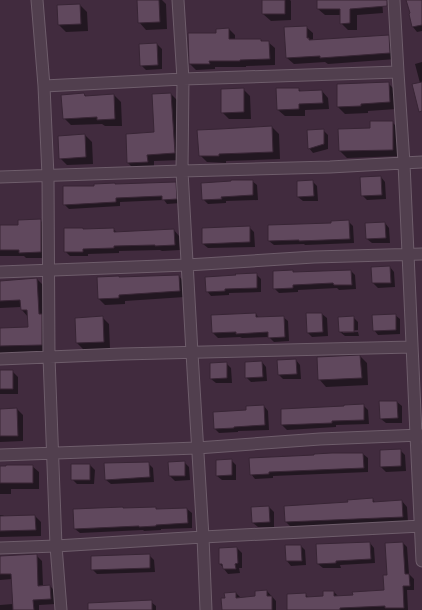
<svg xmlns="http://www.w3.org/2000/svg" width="422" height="610" viewBox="0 0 422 610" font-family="Signika,sans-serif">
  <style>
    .shadow { fill: #0007 }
    .building { fill: #60485d; stroke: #382535 }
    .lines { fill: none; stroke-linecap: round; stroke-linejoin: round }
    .street-casing { stroke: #6e5d6b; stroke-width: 13 }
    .street { stroke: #513f4e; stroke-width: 11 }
  </style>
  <rect width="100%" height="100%" fill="#412b3e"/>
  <path class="shadow" d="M138,0H162L166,4L167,29L146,30L139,22Z
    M263,0H290L291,1V20L271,21L263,14Z
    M318,0H382L383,13L357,15V30H348L341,23V15H325L318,9Z
    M407,0H422V31L417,32L413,27L410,14H411Z
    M80,5L87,12L88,31L66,32L59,25Z
    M306,27L313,33V41L389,44L396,50V59L328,64L325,62L294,64L287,58Z
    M229,29L235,35V40H261L263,42H268L275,48V65L246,66V67H215V69L196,70L190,64L217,34Z
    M157,44L162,49V69L146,70L141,65Z
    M422,62V104L420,83L415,64Z
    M388,83L395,90L396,109L368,111V113L345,114L338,107Z
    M243,89L250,96L251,119H229L222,112Z
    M298,89L302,92L322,91L328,98L329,109L305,110V116H285L278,110Z
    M84,94L86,96L114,95L121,102L122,126H105L102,124L71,125L64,118Z
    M171,94L178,101L182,160L154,161V169L135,170L128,163L155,133Z
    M392,122L399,129L400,156L347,158L340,151L371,129Z
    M272,127L279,134L280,159L226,161V163L207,162L200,155Z
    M323,130L328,135V149L313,153L309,148Z
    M85,135L92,142L93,164L67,165L60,158Z
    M381,177L385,182L386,199L367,200L362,195Z
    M252,181L257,185L258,200L226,201V203L208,204L203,199Z
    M313,182L317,186L318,201H303L298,197Z
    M175,183L180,187L181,203L167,204L164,200L120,202V206L69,209L64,204L116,185Z
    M40,220L46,226L47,258H26L24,256H0V226H19Z
    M348,221L353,226L354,243L305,245L304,244L274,245L269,241L332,224Z
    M385,223L389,228L390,243H372L367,239Z
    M249,227L254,232L255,247L208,248L203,244Z
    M65,229H83L84,230L113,229L118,233L174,230L179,236L180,250L162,251L160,250L119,251V253L88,254V256H70L65,251Z
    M390,267L394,272L395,287L378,288L373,283L372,268Z
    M351,271L355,275L356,289L339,290L337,288L298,290V292L279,293L274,288L293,273Z
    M256,274L261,279V292L229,293V295L211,296L207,291Z
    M179,276L184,282L185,297L125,301V304L105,305L99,299L120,278Z
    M37,279L44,286L48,351L0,353V329L29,328L28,317L22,310L21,307L0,308V282Z
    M256,314L259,318L283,317L288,321L289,341L274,342L269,337L242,338L240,337L218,338L213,333Z
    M322,314L327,318L328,336L312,337L308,333Z
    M395,315L400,319V334L378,335L374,330Z
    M102,317L109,324L110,349L84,350L77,343Z
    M353,317L358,322V330L343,331V333L358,332L359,336H345L340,332Z
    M360,356L367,363L368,385L326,387L319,379Z
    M296,360L300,365L301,379H283L279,375Z
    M262,362L266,367L267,381L251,382L246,377Z
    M226,363L231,368L232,383H216L211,379Z
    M0,371H12L18,377V394H0Z
    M380,402H397L402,406V423H386L381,419Z
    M363,405L368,410L369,424L336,425V427L287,430L282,425Z
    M264,406L268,411L269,430L238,431V432L219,433L215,429L247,411Z
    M17,409L23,415V441L0,442V410Z
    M400,450L405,455L406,471L386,472L381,467Z
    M363,454L368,458V472L273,476V478L255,479L251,474Z
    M231,460L236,465V480H222L217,476Z
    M184,462L189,467L190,480L175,481L170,476L169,463Z
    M148,463L153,468L154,482L111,484L106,480Z
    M90,465L95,470L94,484H77L72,479Z
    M32,466L39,472V489H11V494H0V467Z
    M373,500L376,503L402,501L407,507L408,522L291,527L286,522L349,503Z
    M269,507L274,512V527H258L253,523Z
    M155,508L157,510L187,509L192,513V528L161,529V530L144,531L143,530L80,533L75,529Z
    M0,515H3L5,517L35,516L41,522V536L0,537Z
    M370,543L374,548L375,563L340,565L341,568H323L318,564Z
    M403,543L407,547L409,574L414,579V590H407L408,610H288L305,594L309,598L324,597L334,592L339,597L385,591L388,576Z
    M286,546H301L305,550L306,565L291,566L287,561Z
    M237,548L242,553V568H239L240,573L228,574L224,569L223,567L220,564Z
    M36,555L42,561L43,586H50L56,592V604L39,605V610H0V605L13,604L12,579L0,580V557Z
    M149,555L154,560L155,572L97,574L92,569Z
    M267,591L276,601V610H223L236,593L241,598L257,597Z
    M151,602L156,606V610H94Z"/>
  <path class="building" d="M137,0H159L160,22L138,23Z
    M262,0H285V14H262Z
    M317,0H387V6L350,9V23L340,24V9H317Z
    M406,0H422V25L412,27L409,14L410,13Z
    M80,4L81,24L58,25L57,5Z
    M307,26V38H309V40L389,35L390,53L320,58V56L286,58L284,27Z
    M229,28V39H261V41H269L270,59L240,60V61H209L210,64H189L188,33H216V29Z
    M157,43L158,65L140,66L139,44Z
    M389,82L390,102L361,104V106L337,107V84Z
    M422,82V111L419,112L412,84Z
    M244,88V112L221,113V89Z
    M276,88H299V91L322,90L323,103L299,104V109L277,110Z
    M84,93L85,96L114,94L115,119L97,120V117L63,119L61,95Z
    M171,93L175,153L147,155L148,162L127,163L126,134L154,132L152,94Z
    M370,121H393V150L339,151L338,129L370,128Z
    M272,126L273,152L219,154V156H199L197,130L220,129Z
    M324,129V144L308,149L307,130Z
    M85,134L86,157L59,159L58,136Z
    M381,176L382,195L361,196L360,177Z
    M231,180H253V195L221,197L222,199L202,200L201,183L231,181Z
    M313,180L314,196L297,197V181Z
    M176,182L177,199L162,200V196L116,198V202L63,205V186H94V184L115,183V184Z
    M41,219V252L19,253V250H0V225H18V220Z
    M349,220L350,239L299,241V240L268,241V225L331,223V221Z
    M385,222L386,238L366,239L365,223Z
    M250,226V242L202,244V228Z
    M64,228H83V229L114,228V232L174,229L175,245L155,246V245L114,246V248L83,249V252H64Z
    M390,266L391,283H372L371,267Z
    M293,270V272L351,270L352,285H334L333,283L293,285V288L273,289V271Z
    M257,273V288L225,289V291L206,292L205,277L236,275L235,274Z
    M179,275L180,291L119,295V298L98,299L97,277L119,276V277Z
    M37,278L39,314H42V345L0,346V328L28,327L27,310H21L20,300L0,301V281Z
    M256,313V317L284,316L285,337L268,338V332L236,334V332L212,333L211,315Z
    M306,313H322L323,332L307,333Z
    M396,314V330L373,331L372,315Z
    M103,316L104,342L76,343L75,318Z
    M354,316V332H339L338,317Z
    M360,355L362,378L318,380L317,357Z
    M296,359L297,374L278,375L277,360Z
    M262,361L263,377L245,378V362Z
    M227,362V378L210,379V363Z
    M0,370H13V389H0Z
    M379,401H397L398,418L380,419Z
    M364,404V420L332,421V423L281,425V409L344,406V405Z
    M264,405L265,425L234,427V428L214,429L213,412L246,410V406Z
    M17,408L18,436H0V409Z
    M401,449V466L380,467V450Z
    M332,453H363L364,468L269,472V474L250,475L249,458L314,455V454Z
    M232,459V475L216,476V460Z
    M185,461V476H169L168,462Z
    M149,462L150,477L105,480L104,463Z
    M71,464H90V480H71Z
    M6,465H33V483H0V466H6Z
    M373,498V502L402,500L403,517L285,522L284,506L348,502L347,500Z
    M269,506L270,522L252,523L251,507Z
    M123,507V508L156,507V509L187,508L188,523L156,525V526L139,527V526L74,529L73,509Z
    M35,515L36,530L0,531V516Z
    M370,542L371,559L336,561V563L317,564L316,544Z
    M403,542L405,574H409L410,586H403L404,608H385V606L340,608V610H287V594L306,593V597L323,596V591H334V596L353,595L352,592L384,590L383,575H387L385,543Z
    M285,545H301L302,561H286Z
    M237,547L238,563L235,564L236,569H223L222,564H219V548Z
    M37,554L38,586L50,585L51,599L33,600L34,610H13L11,574H0V556Z
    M150,554V568L91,570V556Z
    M267,590V596H272V610H222L221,598H225L224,593L236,592V598L255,596V591Z
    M152,600V610H88V603Z"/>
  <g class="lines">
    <defs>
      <path id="street" d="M37,0L44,86L48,176L49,357L56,546L61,610
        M178,0L183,79L182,171L192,353L203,537L206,610
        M394,0L398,72L404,163L416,435L422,561
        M44,86L183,79L398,72
        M0,177L182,171L330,167L422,162
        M0,272L187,265L314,257L422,254
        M0,359L122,354L412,347
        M0,455L197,448L320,439L421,435
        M0,548L56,546L203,537L422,526"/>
    </defs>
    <use href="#street" class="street-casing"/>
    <use href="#street" class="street"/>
  </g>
</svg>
